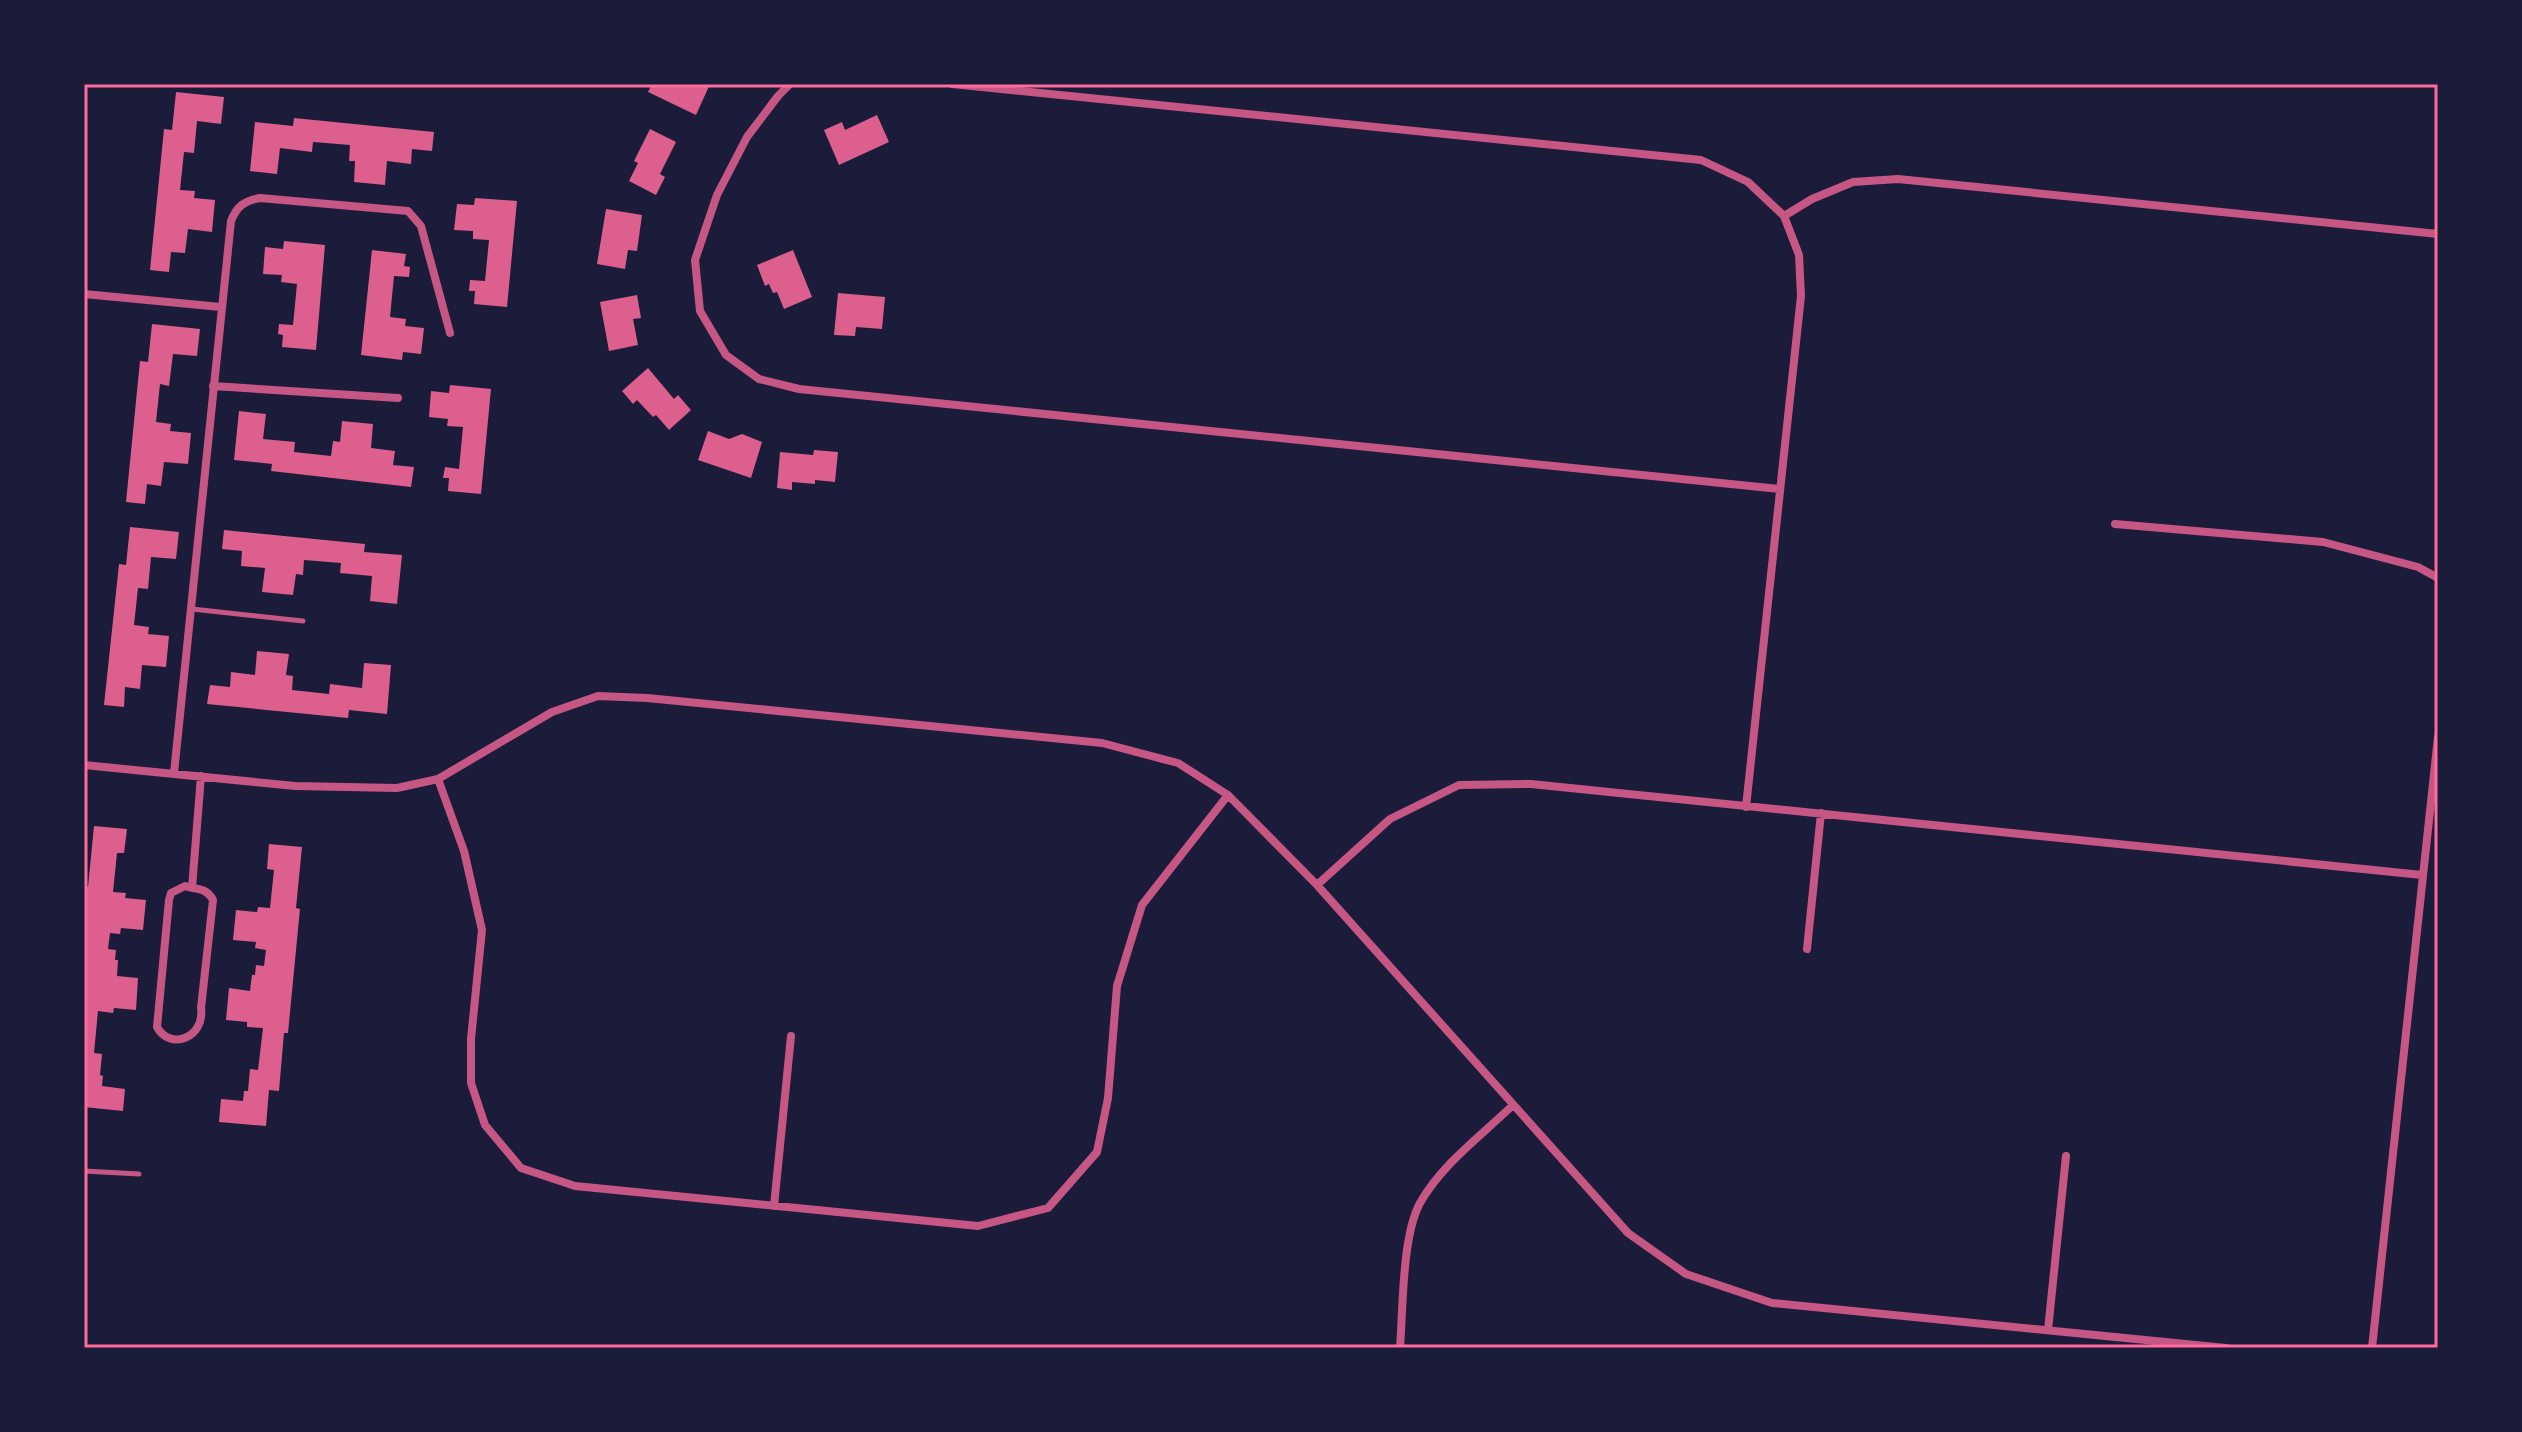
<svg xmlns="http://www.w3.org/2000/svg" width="2522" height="1432" viewBox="0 0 2522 1432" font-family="'Noto Serif',serif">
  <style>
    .building { fill: #dd5f8e }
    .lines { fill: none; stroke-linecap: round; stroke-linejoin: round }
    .service { stroke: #c65784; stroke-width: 5 }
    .minor { stroke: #c65784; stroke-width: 8 }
    .neatline { fill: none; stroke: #ff6b9d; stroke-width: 3 }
  </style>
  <rect width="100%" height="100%" fill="#1b1b3a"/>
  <path class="building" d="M652,84H710L696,115L648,92Z
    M176,92L224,97L221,124L197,121L194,153L184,152L180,190L195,191L194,198L215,200L212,232L188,229L185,253L171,252L169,272L150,270L164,129L172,130Z
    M877,115L889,142L839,165L824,130L842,122L845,130Z
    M294,118L434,132L432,151L412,149L411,164L387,161L385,185L354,182L355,161H349L350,145L313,142L312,152L280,148L277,174L250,171L255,122L293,126Z
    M650,129L676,142L660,174L665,177L656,195L629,181L638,163L634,161Z
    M475,198L517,201L507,307L474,304L475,291H469L470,280L485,281L489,240L473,239V231L454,230L457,204L474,205Z
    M606,209L642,215L637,251L628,250L625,269L597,264Z
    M284,241L325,245L316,350L282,347L283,335L278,334L279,324L293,325L297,284L281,282L282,275L263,274L265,247L283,249Z
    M372,250L406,254L404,266L410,267L409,277L394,276L390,317L406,319L405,326L424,328L421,354L403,352L402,360L361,355Z
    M793,250L812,297L784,309L777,292L773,293L769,284L765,286L757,265Z
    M838,293L885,297L882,329L856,327L855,336L834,335Z
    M637,295L641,318L633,319L638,345L609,351L600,302Z
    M152,324L200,329L197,356L173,354L169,386L160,384L156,422L171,424L170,431L191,433L188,464L164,462L161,486L147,484L145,504L126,502L140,361L148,362Z
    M648,368L674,399L678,395L691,410L669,430L656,415L653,417L637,400L633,404L622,391Z
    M450,385L491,389L481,494L448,491L449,478H443L445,467L459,469L463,427L447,426L448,419L429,417L431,391L449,393Z
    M239,411L266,414L263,439L295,442L294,452L331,456L333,441L340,442L342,421L373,424L371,448L395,451L393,465L414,467L411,487L271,471L272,464L234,460Z
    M708,431L729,439L742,434L762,442L751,478L698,460Z
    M814,450L838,452L835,482L815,480V484L792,482V490L777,488L780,452L813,455Z
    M130,527L179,532L176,559L151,557L148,589L138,588L134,625L149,627L148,634L169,636L166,667L142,665L140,689L125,687L124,707L104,705L119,564L126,565Z
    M224,530L365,544L364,552L402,555L397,604L370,601L372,576L340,573L341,563L304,560L303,575L296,574L293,595L262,592L265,568L241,566L242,551L222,549Z
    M257,651L289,654L286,675L293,676L292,690L329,694L330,684L362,688L364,663L391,665L387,714L349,710L348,718L207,704L210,685L230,687L231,672L255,675Z
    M94,826L127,829L124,853H117L113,892L126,893L125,898L146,900L143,930L121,928L120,934L110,933L108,949L116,950L115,960H118L117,976L138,978L136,1010L114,1008L113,1013L98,1011L94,1053L102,1054L100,1075L103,1076L102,1086L125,1089L123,1111L84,1107V886L88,887Z
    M269,844L302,847L296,908L300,909L288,1033H284L279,1091L269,1090L266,1126L219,1122L221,1099L243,1101L244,1091H248L250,1069L258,1070L263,1028L247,1027V1022L226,1020L229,988L250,991L252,975H255L256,965L264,966L266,950L255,948L256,942L233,940L236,910L257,912L258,907L270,908L274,870L267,869Z"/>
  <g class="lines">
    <path class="service" d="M192,609L303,621
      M84,1171L139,1174"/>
    <path class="minor" d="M790,84L778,96L747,137L717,195L695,260L700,311L726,355L759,379L799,389L1780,489
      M952,84L1701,160L1748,182L1784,216L1799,255L1801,296L1746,807
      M1784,216L1812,199L1853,182L1898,179L2438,234
      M84,294L221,307
      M213,386L398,398
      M2115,524L2323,542L2418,567L2438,578
      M84,765L295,786L397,788L438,779L552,712L598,696L647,698L1102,743L1178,763L1228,795L1317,885L1628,1233L1686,1274L1772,1303L2226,1348
      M174,773L231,221C237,206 244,201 260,198L408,211L421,226L450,333
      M438,779L464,851L482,930L471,1039V1083L485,1125L521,1168L575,1186L978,1226L1048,1208L1097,1152L1108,1098L1117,986L1142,905L1228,795
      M1317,885L1390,819L1459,785L1531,784L2422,875
      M185,886C197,890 206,887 213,900L201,1008C205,1038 170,1051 157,1027L169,900L171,893Z
      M192,888L201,776
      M1807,949L1821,813
      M774,1206L791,1036
      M2048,1330L2066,1156
      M1400,1348C1403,1309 1402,1236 1420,1203C1442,1164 1482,1135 1513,1105
      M2372,1348L2438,737"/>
  </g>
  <rect width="2522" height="1432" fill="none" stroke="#1b1b3a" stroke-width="172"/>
  <rect x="86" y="86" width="2350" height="1260" class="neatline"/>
</svg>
